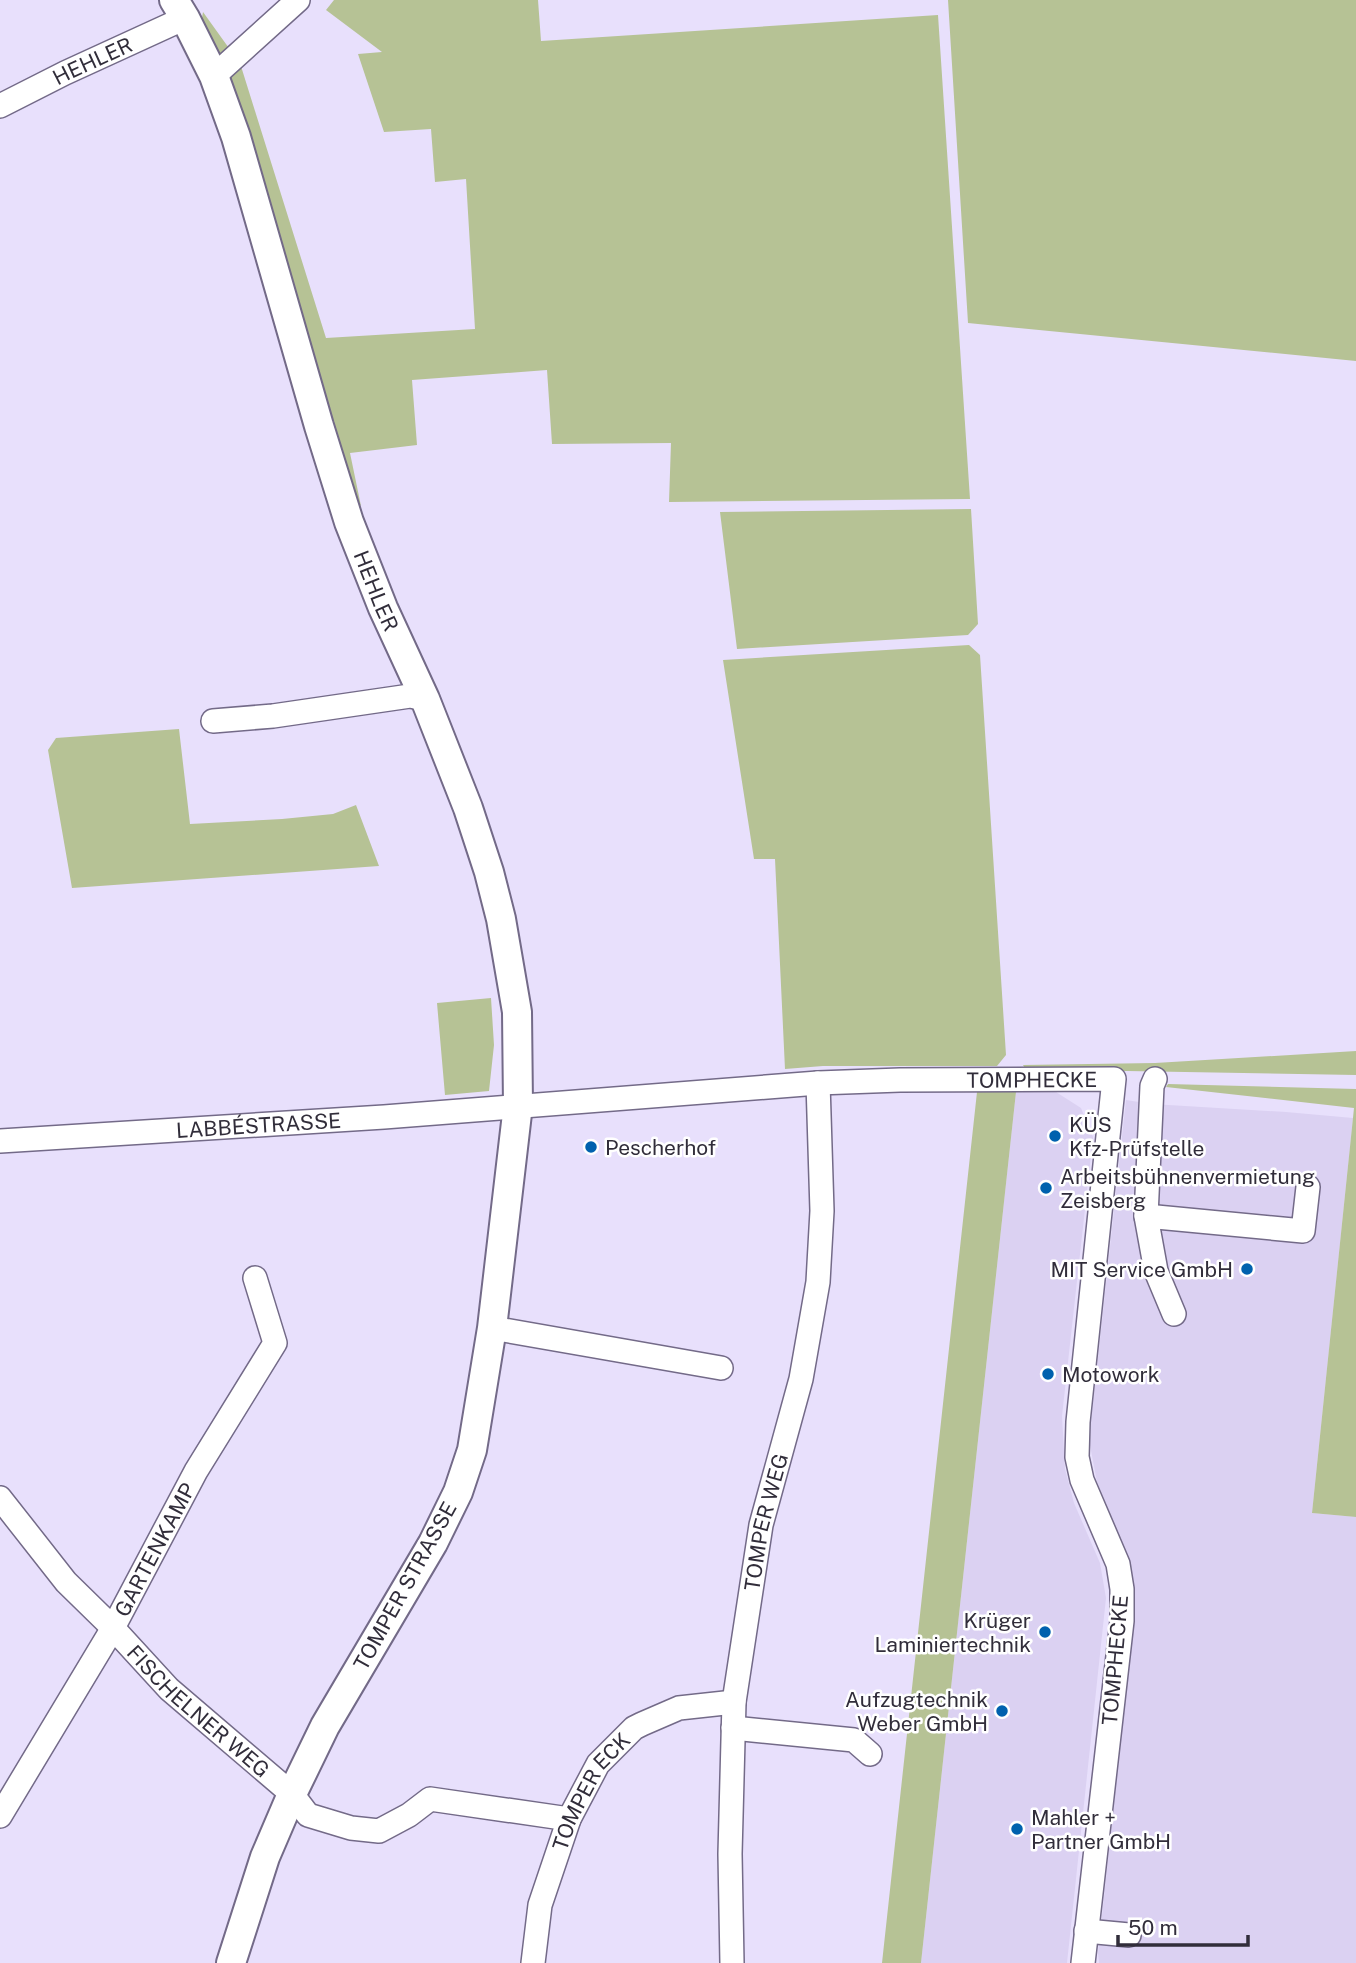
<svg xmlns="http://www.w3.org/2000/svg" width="1356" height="1963" viewBox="0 0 1356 1963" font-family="'Public Sans',sans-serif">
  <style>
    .built { fill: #dbd1f2 }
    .green { fill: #b6c295 }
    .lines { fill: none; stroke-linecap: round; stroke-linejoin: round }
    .minor-casing { stroke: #736a88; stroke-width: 26 }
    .major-casing { stroke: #736a88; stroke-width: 32 }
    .minor { stroke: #fff; stroke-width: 23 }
    .major { stroke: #fff; stroke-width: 28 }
    .poi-dot { fill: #0061ae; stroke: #fff; stroke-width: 2.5 }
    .labels { text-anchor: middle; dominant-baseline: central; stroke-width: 5; stroke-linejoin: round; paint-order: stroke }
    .street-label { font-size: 21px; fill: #312d3a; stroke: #fff }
    .poi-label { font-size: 21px; fill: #312d3a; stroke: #fff; text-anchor: start }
  </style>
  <rect width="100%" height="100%" fill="#e8e0fc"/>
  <path class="built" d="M1016,1092H1056L1081,1108L1093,1137L1062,1416L1065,1469L1074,1503L1100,1563L1106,1598L1067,1963H921Z
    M1126,1100L1152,1104L1286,1112L1353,1118L1312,1513L1356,1517V1963H1099L1098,1953L1133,1625L1134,1594L1128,1558L1097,1482L1089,1440Z"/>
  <path class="green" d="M334,0H538L541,41L938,15L970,499L669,502L671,443L552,444L547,370L412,380L417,445L350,453L361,506L355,501L225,78L240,63L326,338L475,329L466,179L435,182L431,129L384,132L358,54L382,52L326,10Z
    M948,0H1356V361L968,323Z
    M203,12L231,51L218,57L200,29Z
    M971,509L978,624L968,635L737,649L720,512Z
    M969,645L980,655L1006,1055L997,1066H823L785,1069L775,859H754L723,660Z
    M179,729L190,824L282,819L333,814L356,805L379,866L72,888L48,750L56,738Z
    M491,998L494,1045L489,1091L445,1095L437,1003Z
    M1356,1051V1075L1127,1071L1027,1072L1023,1065L1155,1063Z
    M1168,1084L1356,1089V1517L1312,1513L1354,1108L1166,1087Z
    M977,1092H1016L921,1963H882Z"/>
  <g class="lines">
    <defs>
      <g id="minor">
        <path d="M214,76L298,0"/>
        <path id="s1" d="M0,106L65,73L185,18"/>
        <path d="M213,721L273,716L410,696L425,699"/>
        <path d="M1155,1079L1152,1086L1146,1216L1156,1271L1174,1314"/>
        <path id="s2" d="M0,1141L384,1117L818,1083L900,1080L1114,1079L1078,1422L1077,1457L1082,1480L1118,1564L1122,1589V1621L1083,1963"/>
        <path d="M1146,1216L1303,1231L1308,1187"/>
        <path d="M492,1328L721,1368"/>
        <path id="s3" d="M0,1498L66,1582L113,1628L169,1689L292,1794L308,1815L351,1828L379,1831L409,1815L430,1799L569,1819"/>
        <path d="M733,1728L854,1740L870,1754"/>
        <path id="s4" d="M0,1816L113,1628L196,1471L275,1343L255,1278"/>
        <path d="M1086,1931L1129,1935"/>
        <path id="s5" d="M533,1963L540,1905L569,1819L598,1764L634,1728L642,1724L679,1708L734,1702"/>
        <path id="s6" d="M732,1963L730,1854L734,1702L761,1525L801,1379L818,1282L822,1211L818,1083"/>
      </g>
      <g id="major">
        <path id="s7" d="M174,0L185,18L214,76L236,137L319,426L349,522L383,608L425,699L468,808L489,872L501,919L517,1012L518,1105L492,1328L472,1450L458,1492L433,1543L325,1726L292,1794L265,1857L231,1963"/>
      </g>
    </defs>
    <use href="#minor" class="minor-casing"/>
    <use href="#major" class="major-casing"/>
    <use href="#minor" class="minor"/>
    <use href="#major" class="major"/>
  </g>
  <g class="poi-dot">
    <circle cx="1055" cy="1136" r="7"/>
    <circle cx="591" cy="1147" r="7"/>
    <circle cx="1046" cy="1188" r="7"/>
    <circle cx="1247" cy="1269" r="7"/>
    <circle cx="1048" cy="1374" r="7"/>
    <circle cx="1045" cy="1632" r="7"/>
    <circle cx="1002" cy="1711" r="7"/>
    <circle cx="1017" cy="1829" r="7"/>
  </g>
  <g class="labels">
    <g class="street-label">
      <text stroke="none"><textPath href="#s1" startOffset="103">HEHLER</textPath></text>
      <text stroke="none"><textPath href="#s7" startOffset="626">HEHLER</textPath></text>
      <text stroke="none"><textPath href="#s2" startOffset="1034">TOMPHECKE</textPath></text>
      <text stroke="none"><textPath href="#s2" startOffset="259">LABBÉSTRASSE</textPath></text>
      <text stroke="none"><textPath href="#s6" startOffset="444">TOMPER WEG</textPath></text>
      <text stroke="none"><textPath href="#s4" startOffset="308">GARTENKAMP</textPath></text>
      <text transform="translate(405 1586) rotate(-61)">TOMPER STRASSE</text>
      <text transform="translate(1115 1660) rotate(-85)">TOMPHECKE</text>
      <text stroke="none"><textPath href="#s3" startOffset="292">FISCHELNER WEG</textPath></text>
      <text stroke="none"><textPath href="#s5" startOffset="184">TOMPER ECK</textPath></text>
    </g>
    <g class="poi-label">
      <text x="1069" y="1124">KÜS<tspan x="1069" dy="24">Kfz-Prüfstelle</tspan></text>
      <text x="605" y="1147">Pescherhof</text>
      <text x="1060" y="1176">Arbeitsbühnenvermietung<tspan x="1060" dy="24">Zeisberg</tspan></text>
      <text x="1233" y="1269" text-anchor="end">MIT Service GmbH</text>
      <text x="1062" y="1374">Motowork</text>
      <text x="1031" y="1620" text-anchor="end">Krüger<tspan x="1031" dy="24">Laminiertechnik</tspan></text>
      <text x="988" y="1699" text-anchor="end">Aufzugtechnik<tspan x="988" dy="24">Weber GmbH</tspan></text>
      <text x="1031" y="1817">Mahler +<tspan x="1031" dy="24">Partner GmbH</tspan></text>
    </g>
  </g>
  <path d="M1118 1935v10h130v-10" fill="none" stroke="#312d3a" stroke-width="3.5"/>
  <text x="1128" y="1935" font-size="21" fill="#312d3a" stroke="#ffffff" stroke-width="5" paint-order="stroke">50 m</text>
</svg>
